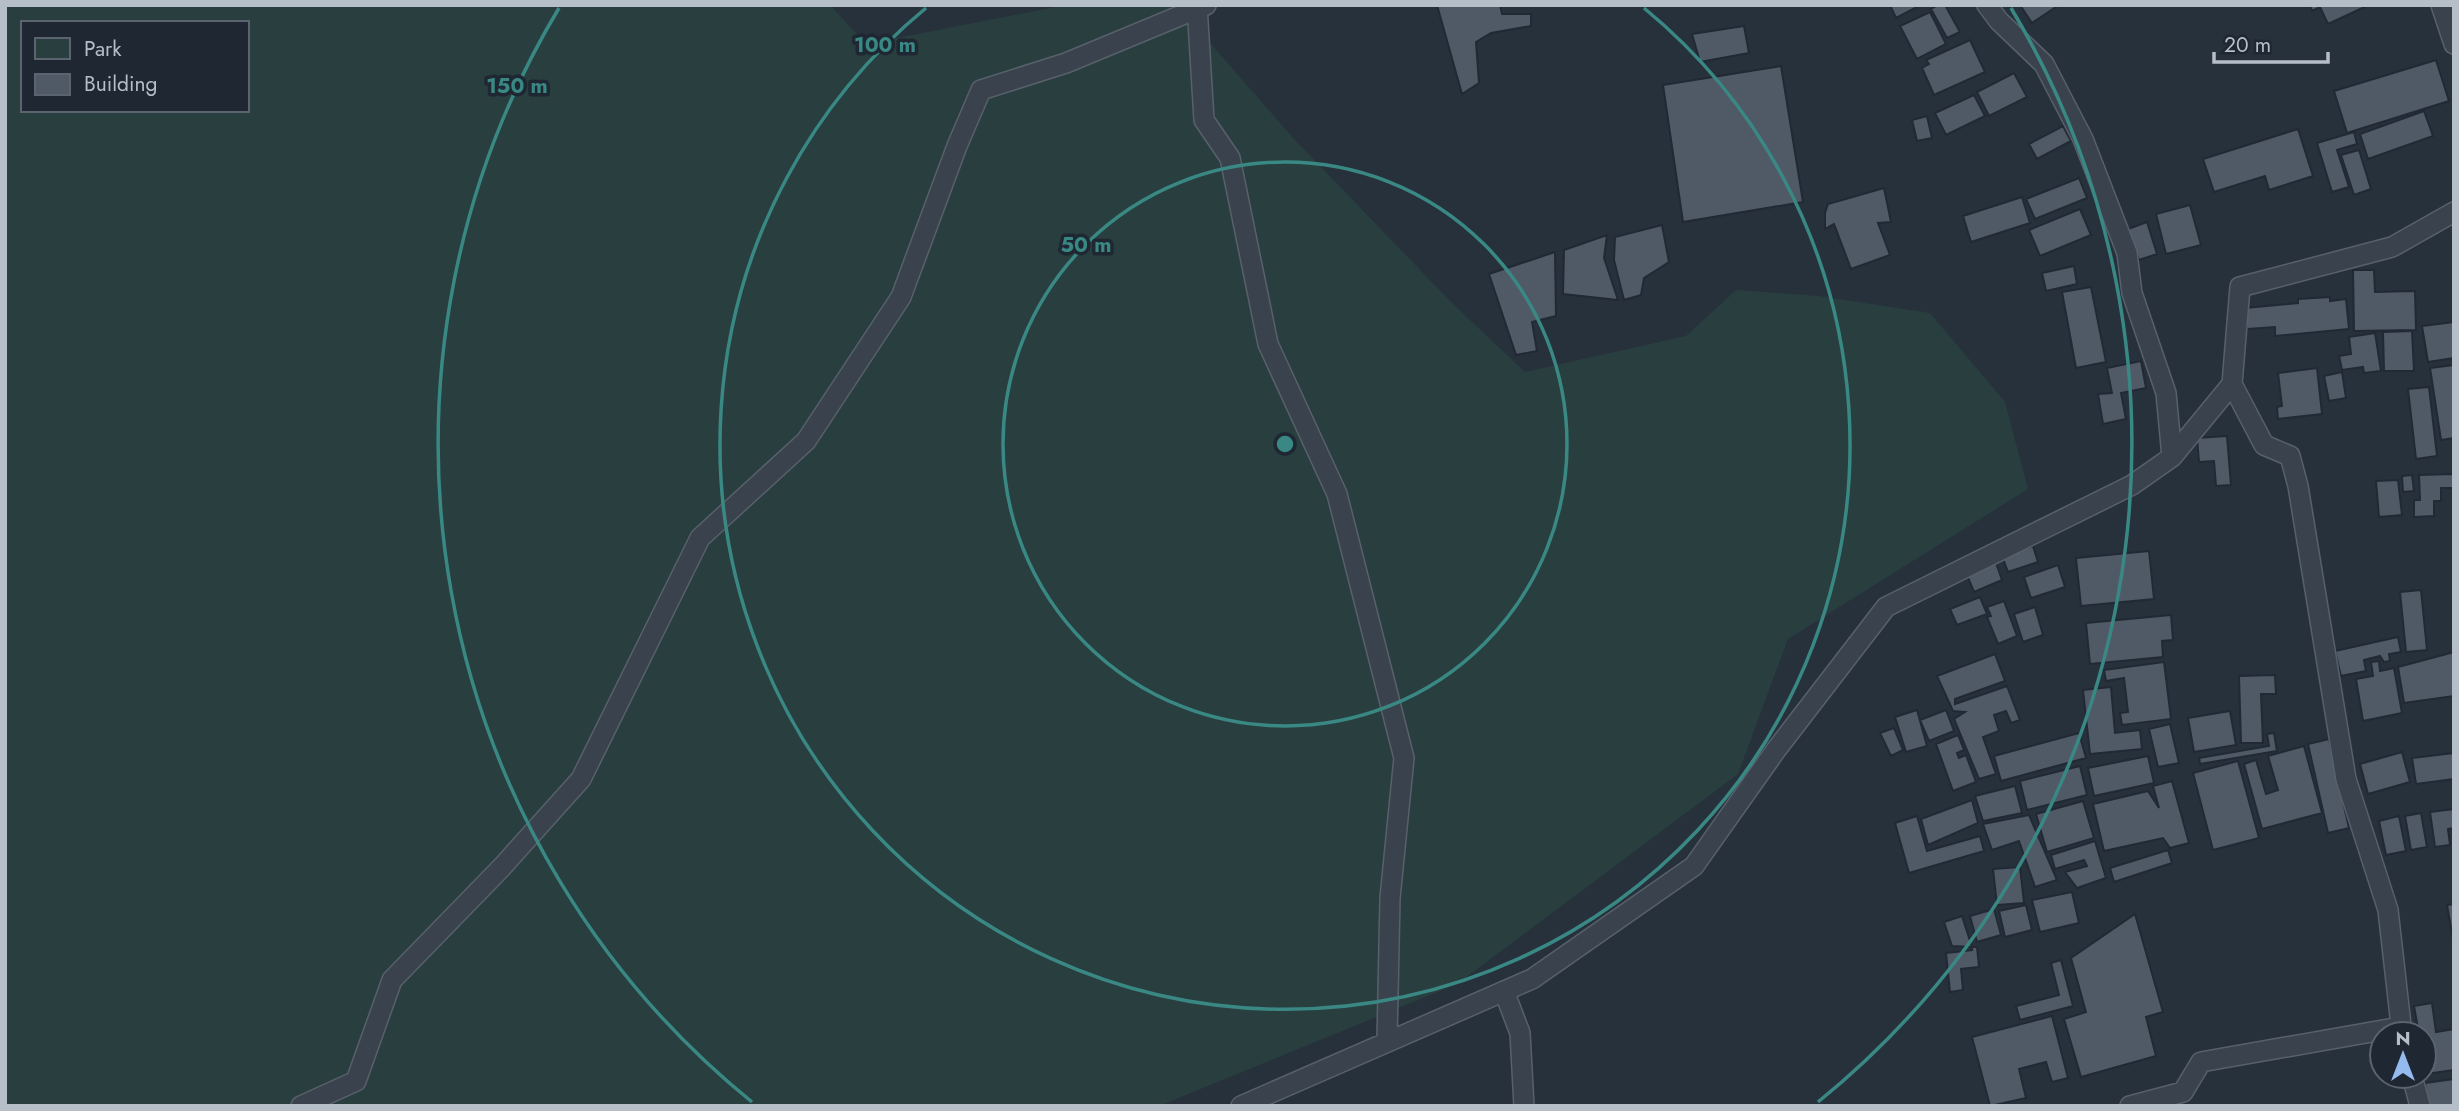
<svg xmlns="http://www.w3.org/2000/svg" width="2459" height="1111" viewBox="0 0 2459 1111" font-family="Jost,sans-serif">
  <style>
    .green { fill: #293e3e; fill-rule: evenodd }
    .building { fill: #505a67; stroke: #212934; stroke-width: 2 }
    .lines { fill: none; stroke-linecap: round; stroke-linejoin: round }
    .service-casing { stroke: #58606b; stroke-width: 22 }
    .service { stroke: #3a434d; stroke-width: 19 }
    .ring { fill: none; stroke: #398884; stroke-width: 3.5 }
    .centre { fill: #398884; stroke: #1f2732; stroke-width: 3.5 }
    .ring-label { font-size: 21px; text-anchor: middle; font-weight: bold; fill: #398884; stroke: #1f2732; stroke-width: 7; stroke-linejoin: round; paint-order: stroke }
  </style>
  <rect width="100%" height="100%" fill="#27313c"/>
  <path class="green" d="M5,5H830L866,44L1066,5H1177L1295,140L1451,302L1525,372L1686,336L1736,290L1819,296L1930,313L2005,402L2028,489L1788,639L1738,774L1457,984L1159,1106H5ZM23,23H247V110H23Z"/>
  <path class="building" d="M1437,5H1500L1502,14H1531V26L1491,33L1476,42L1479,83L1462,94Z
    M1890,5H1921L1896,18Z
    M1938,5H1945L1960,32L1947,38L1931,9Z
    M2020,5H2059L2032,23Z
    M2310,5H2369L2328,24L2320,7L2312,11Z
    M1930,12L1946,44L1917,59L1900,26Z
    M1744,26L1749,53L1700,62L1692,34Z
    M1970,40L1985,72L1934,95L1922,68L1929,64L1926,60Z
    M2436,60L2449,101L2347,133L2334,91Z
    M1781,66L1803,202L1683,222L1663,85Z
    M2014,73L2027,97L1989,116L1977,92Z
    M1974,95L1985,116L1946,135L1935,113Z
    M2424,111L2433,136L2368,159L2360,134Z
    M1927,116L1932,138L1917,141L1912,120Z
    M2063,126L2071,141L2037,159L2029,144Z
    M2298,129L2313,176L2269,190L2265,176L2214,192L2203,159Z
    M2354,132L2357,144L2337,150L2349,187L2332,192L2317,143Z
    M2359,150L2371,189L2354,195L2341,155Z
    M2079,178L2087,198L2035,219L2026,199Z
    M1884,188L1891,222L1878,223L1890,255L1851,269L1834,224L1825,229V213L1828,204Z
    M2022,197L2030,223L1971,242L1963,216Z
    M2190,205L2201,245L2166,254L2156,214Z
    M2080,209L2091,235L2040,256L2029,230Z
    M2147,222L2157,254L2139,260L2128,229Z
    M1662,225L1669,262L1644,278L1641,295L1624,300L1614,260L1615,237Z
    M1607,235L1604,258L1618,300L1563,294L1564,250Z
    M1555,252L1556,316L1532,322L1537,351L1516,355L1489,274Z
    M2074,266L2077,284L2046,291L2042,273Z
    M2353,270H2374L2375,292L2415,291L2416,330L2354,331Z
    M2091,287L2106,362L2076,368L2062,292Z
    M2330,297V301L2346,299L2349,329L2275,336V327L2247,329L2245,308L2298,303V299Z
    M2454,322V358L2428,362L2422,326Z
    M2412,331L2414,371H2384L2383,332Z
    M2375,333L2381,371L2364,373L2363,367L2342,370L2339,356L2351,354L2349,337Z
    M2141,361L2146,388L2121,393L2126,419L2103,424L2098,394L2112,393L2107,368Z
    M2454,365V438L2441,440L2430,368Z
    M2317,368L2322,414L2278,419L2277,407L2282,406L2278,373Z
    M2342,372L2346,398L2329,401L2324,376Z
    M2429,387L2437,456L2416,459L2408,389Z
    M2227,436L2231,485L2216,486L2214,461L2199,462L2197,438Z
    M2453,474V488H2441V501H2434V516L2414,517V500H2420L2419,475Z
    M2412,475L2414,491L2403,492L2402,476Z
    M2398,480L2402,515L2379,517L2376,481Z
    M2033,546L2038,562L2008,572L2002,556Z
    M2149,551L2154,599L2081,606L2076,558Z
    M1996,563L2002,580L1974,592L1967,575Z
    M2058,565L2065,587L2031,598L2024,577Z
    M2421,590L2427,650L2406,652L2400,592Z
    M1980,597L1987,614L1957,625L1950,609Z
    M2004,601L2017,636L1998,644L1987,617L1991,616L1987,607Z
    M2035,607L2043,635L2023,642L2014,614Z
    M2171,615L2173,640L2162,641L2163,657L2090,664L2086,623Z
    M2398,637L2401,652L2389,654L2390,661L2384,662L2380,656L2364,660L2366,671L2341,676L2335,651Z
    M2454,652V696L2404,703L2398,667Z
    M1995,654L2005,681L1955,699V704L2007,686L2020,720L2011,723L2006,711L1994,715L1999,731L1983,737L1996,774L1979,779L1954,719L1965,712L1953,711L1937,676Z
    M2379,661L2380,671L2394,668L2402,713L2363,721L2356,679L2373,676L2371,662Z
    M2164,662L2171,719L2122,725L2120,713L2128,712L2124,678L2106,681L2104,670Z
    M2275,675L2276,694H2261L2263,743H2241L2239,676Z
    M2111,687L2115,733L2140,730L2142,749L2090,754L2083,690Z
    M1917,710L1927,746L1906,752L1895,717Z
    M1946,710L1954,731L1929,741L1920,720Z
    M2230,711L2236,745L2194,752L2188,718Z
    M2170,724L2179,763L2158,767L2149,729Z
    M1894,728L1903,750L1891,756L1880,733Z
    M2079,733L2086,758L2001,781L1994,756Z
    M2274,733L2277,751L2200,764L2199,758L2269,746L2267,734Z
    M1958,735L1964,750L1957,753L1959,758L1966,755L1976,782L1953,791L1936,744Z
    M2329,739L2349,828L2328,833L2308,744Z
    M2304,746L2322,813L2262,829L2244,764L2256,760L2266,794L2278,790L2268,756Z
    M2402,752L2410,782L2368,794L2360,764Z
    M2454,753V779L2416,784L2412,758Z
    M2148,756L2154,783L2094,796L2088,768Z
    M2238,761L2259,838L2213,850L2193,773Z
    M2080,766L2087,795L2027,810L2020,781Z
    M2172,781L2189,843L2170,848L2163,838L2104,851L2093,804L2148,791L2159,808L2153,786Z
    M2015,786L2022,813L1983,821L1975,796Z
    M1972,800L1978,823L1928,845L1921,819Z
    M2083,801L2094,838L2047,852L2036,814Z
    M2454,809V828L2448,829L2450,845L2435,847L2430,812Z
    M2421,813L2427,847L2411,850L2405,816Z
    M2029,815L2057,880L2035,887L2019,841L1992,850L1983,824Z
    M1917,816L1927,851L1980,836L1984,851L1909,873L1895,823Z
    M2399,816L2406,851L2386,855L2379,821Z
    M2095,841L2106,878L2077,888L2065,872L2087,866L2084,860L2055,869L2051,855Z
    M2168,850L2172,863L2114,882L2110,868Z
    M2020,867L2024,903L1997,905L1993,869Z
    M2072,892L2079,923L2040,932L2032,900Z
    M2454,904V945L2447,905Z
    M2026,905L2032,930L2005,937L1999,911Z
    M1994,909L2001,935L1977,942L1970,916Z
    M2135,914L2163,1012L2146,1017L2156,1056L2081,1077L2064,1019L2086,1012L2071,958Z
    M1962,916L1972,947L1952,946L1944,922Z
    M1972,947H1977L1979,967L1961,969L1963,990L1950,992L1946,953L1972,950Z
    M2061,960L2073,1006L2020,1020L2016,1006L2059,995L2051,963Z
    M2432,1003L2436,1032L2454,1029V1070L2426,1074L2424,1034H2419L2414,1006Z
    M2052,1016L2068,1078L2052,1082L2046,1062L2019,1069L2026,1098L1990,1106L1972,1037Z
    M2454,1079V1106H2427L2425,1083Z"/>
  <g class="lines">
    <defs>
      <path id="service" d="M1197,5L1204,120L1230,158L1268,344L1337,494L1404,758L1390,898L1387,1041
        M1987,5L1999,21L2044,64L2083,139L2127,253L2132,293L2166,393L2172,457
        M2441,5L2454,44
        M2232,384L2264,445L2290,456L2298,486L2346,779L2388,910L2402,1034
        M1504,991L1520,1033L1524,1106
        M2412,1076L2420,1106
        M301,1106L356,1081L392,980L502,867L581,779L700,538L806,441L901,297L957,146L981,90L1066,63L1206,5
        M1241,1106L1532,979L1694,866L1776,750L1886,607L2132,485L2172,457L2232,384L2240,287L2392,247L2454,212
        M2130,1106L2183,1092L2201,1062L2400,1027"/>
    </defs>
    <use href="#service" class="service-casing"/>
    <use href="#service" class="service"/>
  </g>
  <g class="ring">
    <circle cx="1285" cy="444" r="282"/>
    <path d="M1644 8A565 565 0 1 1 926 8"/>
    <path d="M752 1102A847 847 0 0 1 559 8M2011 8A847 847 0 0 1 1818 1102"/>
  </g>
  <circle cx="1285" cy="444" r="10" class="centre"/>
  <g class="ring-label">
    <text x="885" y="52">100 m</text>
    <text x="517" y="93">150 m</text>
    <text x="1086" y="252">50 m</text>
  </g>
  <rect width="2459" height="1111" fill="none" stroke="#b6bec8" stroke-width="14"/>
  <rect x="21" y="21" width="228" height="91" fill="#1f2732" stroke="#5b636e" stroke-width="2"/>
  <rect x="35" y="38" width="35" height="21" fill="#293e3e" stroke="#5b636e" stroke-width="2"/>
  <text x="84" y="56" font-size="21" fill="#b6bec8">Park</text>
  <rect x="35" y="74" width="35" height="21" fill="#505a67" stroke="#5b636e" stroke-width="2"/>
  <text x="84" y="91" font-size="21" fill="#b6bec8">Building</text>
  <g transform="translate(2403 1055)"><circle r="33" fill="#1f2732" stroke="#5b636e" stroke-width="2"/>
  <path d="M0-5L12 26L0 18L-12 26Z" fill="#94bbef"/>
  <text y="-10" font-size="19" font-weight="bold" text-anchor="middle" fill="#b6bec8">N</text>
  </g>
  <path d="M2214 52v10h114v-10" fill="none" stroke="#b6bec8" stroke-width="3.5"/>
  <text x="2224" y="52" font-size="21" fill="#b6bec8" stroke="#1f2732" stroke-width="5" paint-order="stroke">20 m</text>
</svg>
